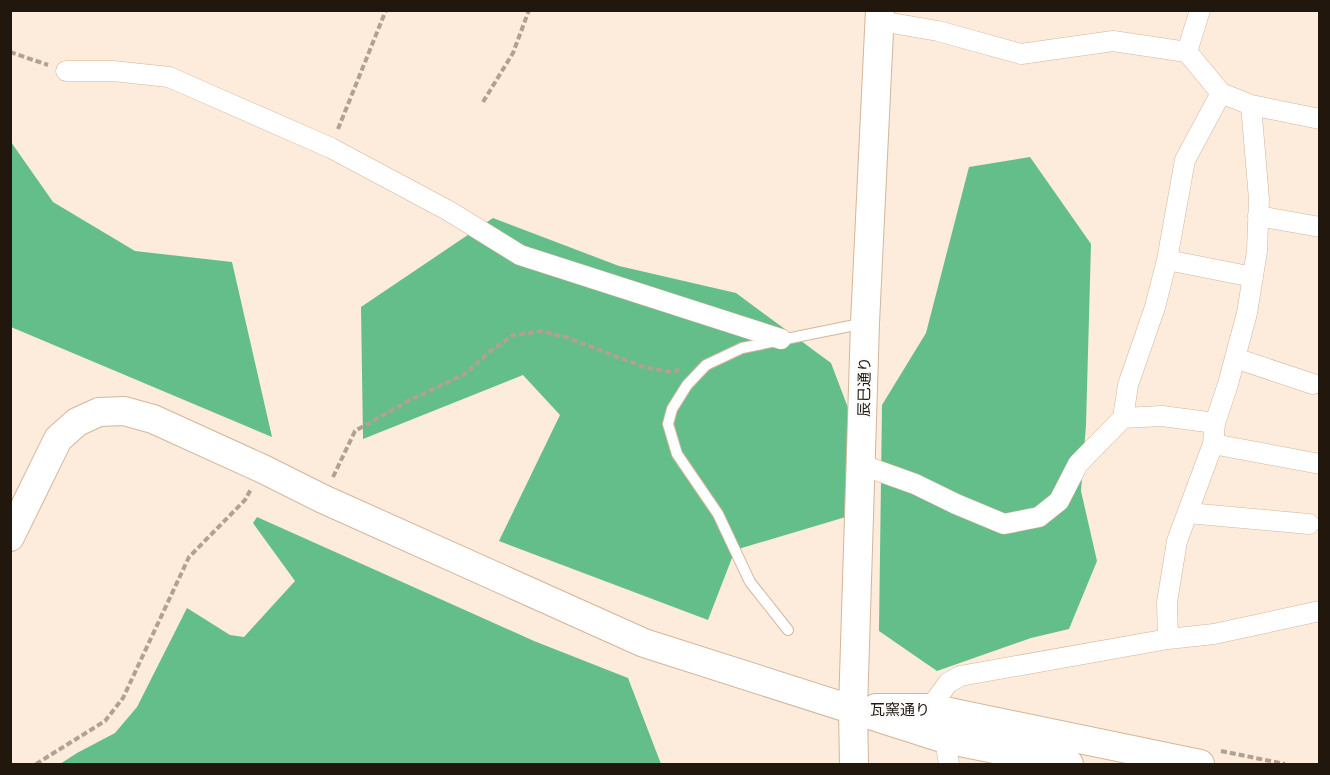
<svg xmlns="http://www.w3.org/2000/svg" width="1330" height="775" viewBox="0 0 1330 775" font-family="'Asap Condensed','Noto Sans JP',sans-serif">
  <style>
    .forest { fill: #63be8a }
    .lines { fill: none; stroke-linecap: round; stroke-linejoin: round }
    .lane-casing { stroke: #d3b69b; stroke-width: 12 }
    .street-casing { stroke: #d3b69b; stroke-width: 21 }
    .secondary-casing { stroke: #d3b69b; stroke-width: 30 }
    .path { stroke: #b0a193; stroke-width: 4; stroke-dasharray: 6 3; stroke-linecap: butt }
    .lane { stroke: #fff; stroke-width: 10 }
    .street { stroke: #fff; stroke-width: 20 }
    .secondary { stroke: #fff; stroke-width: 28 }
    .labels { text-anchor: middle; dominant-baseline: central; stroke-width: 6; stroke-linejoin: round; paint-order: stroke }
    .street-label { font-size: 15px; fill: #22170d; stroke: #fcfcfc }
  </style>
  <rect width="100%" height="100%" fill="#fdebdb"/>
  <path class="forest" d="M11,142L53,202L135,251L232,262L272,437L11,327Z
    M1030,157L1091,244L1086,425L1081,491L1097,561L1069,629L1031,638L937,671L879,631L882,405L926,333L969,167Z
    M493,218L619,266L736,293L831,363L853,421L849,516L735,550L708,620L499,541L560,415L523,375L363,439L361,307Z
    M257,517L534,641L628,678L661,764H60L77,753L115,733L137,707L187,608L230,635L244,637L295,581L253,523Z"/>
  <g class="lines">
    <defs>
      <path id="lane" d="M788,630L750,582L718,514L677,454L668,424L672,409L687,385L706,365L742,348L865,323"/>
      <path id="street" d="M880,21L938,31L1021,54L1113,41L1187,52L1221,93L1251,105L1320,119
        M1187,52L1200,10
        M66,71H113L169,77L331,148L449,211L520,255L781,339
        M1258,216L1320,227
        M1167,260L1253,277
        M1235,358L1313,384
        M1123,418L1162,416L1215,423
        M1213,444L1320,464
        M862,465L915,484L956,504L1004,524L1039,517L1059,501L1078,464L1123,418L1128,385L1155,307L1167,260L1185,160L1221,93
        M1188,513L1309,524
        M1168,639L1167,602L1177,541L1213,444L1215,423L1228,384L1247,313L1257,251L1259,199L1251,105
        M930,708L948,683L960,676L1168,639L1214,634L1320,611
        M945,739L949,764"/>
      <path id="secondary" d="M10,537L58,439L77,422L99,412L124,411L153,419L263,469L323,499L644,643L945,739L1069,764
        M876,708H930L1200,764
        M854,764L853,709L865,323L880,10"/>
    </defs>
    <use href="#lane" class="lane-casing"/>
    <use href="#street" class="street-casing"/>
    <use href="#secondary" class="secondary-casing"/>
    <path class="path" d="M10,52L48,65
      M483,102L513,53L529,10
      M338,129L386,10
      M333,477L355,431L408,401L465,374L488,353L513,335L542,331L568,338L644,367L673,372L679,370
      M1221,751L1285,764
      M36,764L105,721L123,698L189,557L245,500L251,489"/>
    <use href="#lane" class="lane"/>
    <use href="#street" class="street"/>
    <use href="#secondary" class="secondary"/>
  </g>
  <g class="labels">
    <g class="street-label">
      <text transform="translate(864 387) rotate(-89)">辰巳通り</text>
      <text x="900" y="709">瓦窯通り</text>
    </g>
  </g>
  <rect width="1330" height="775" fill="none" stroke="#22170d" stroke-width="24"/>
</svg>
